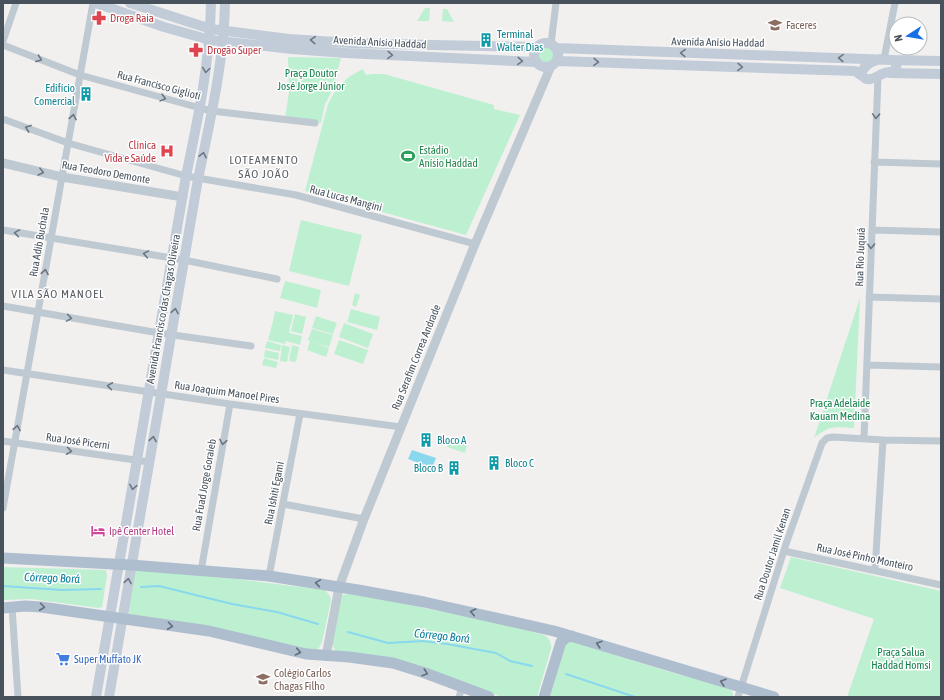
<svg xmlns="http://www.w3.org/2000/svg" width="944" height="700" viewBox="0 0 944 700" font-family="'Asap Condensed',sans-serif">
  <style>
    .green { fill: #bdf0d1 }
    .water { fill: #89d8ee }
    .lines { fill: none; stroke-linecap: round; stroke-linejoin: round }
    .stream { stroke: #89d8ee; stroke-width: 2 }
    .minor { stroke: #bfc9d1; stroke-width: 7 }
    .tertiary { stroke: #bfc9d1; stroke-width: 9 }
    .secondary { stroke: #c1ccd8; stroke-width: 10 }
    .primary { stroke: #aebece; stroke-width: 11 }
    .oneway { stroke: #6c7782 }
    .oneway2 { stroke: #6b7680 }
    .oneway3 { stroke: #616d79 }
    .labels { text-anchor: middle; dominant-baseline: central; stroke-width: 3; stroke-linejoin: round; paint-order: stroke }
    .health-label { font-size: 11px; fill: #be3a42; stroke: #fff; text-anchor: start }
    .education-label { font-size: 11px; fill: #785e54; stroke: #fff; text-anchor: start }
    .culture-label { font-size: 11px; fill: #0d838f; stroke: #fff; text-anchor: start }
    .street-label { font-size: 11px; fill: #47525d; stroke: #fff }
    .park-label { font-size: 11px; fill: #15804b; stroke: #fff }
    .leisure-label { font-size: 11px; fill: #27864d; stroke: #fff; text-anchor: start }
    .hotel-label { font-size: 11px; fill: #b23c85; stroke: #fff; text-anchor: start }
    .shop-label { font-size: 11px; fill: #366cbe; stroke: #fff; text-anchor: start }
    .neighbourhood-label { font-size: 12px; letter-spacing: 1px; fill: #5b5f64; stroke: #fff }
    .water-label { font-size: 12px; font-style: italic; fill: #0a7e9d; stroke: #fff }
  </style>
  <rect width="100%" height="100%" fill="#f2efef"/>
  <path class="green" d="M425,8H430L429,21H417Z
    M443,9H447L454,22L442,21Z
    M537 55a9 9 0 1 1 18 0a9 9 0 1 1-18 0Z
    M288,57L341,58L331,93L325,104L321,123L285,118L289,92Z
    M363,69L366,75L372,74H384L494,105V109L520,115L466,235L305,191L328,104L336,89L341,84L350,76Z
    M301,220L362,235L349,286L289,271Z
    M285,281L321,290L317,308L280,298Z
    M355,293L360,295L356,307L352,305Z
    M860,298L854,428C834,427 830,425 814,438Z
    M351,309L380,317L377,330L347,322Z
    M275,311L293,315L291,325L273,321Z
    M295,314L306,317L302,334L291,331Z
    M316,316L337,323L333,334L312,328Z
    M273,321L290,325L289,333L302,336L300,345L286,341L285,344L268,340Z
    M344,323L373,334L368,348L339,337Z
    M312,329L333,335L329,347L312,342L329,348L326,357L307,350L310,341L308,340Z
    M339,340L368,350L363,364L334,354Z
    M267,341L281,345L280,351L265,348Z
    M282,345L290,347L287,362L280,361Z
    M292,345L299,347L296,362L289,361Z
    M265,350L279,353L278,360L264,357Z
    M264,358L278,362L276,368L262,365Z
    M450,439L467,445L465,453L447,447Z
    M791,557L941,591V697H847L874,619L780,588Z
    M3,567L106,570L107,576L102,607L98,608L31,599L3,600Z
    M137,570L236,579L325,590L330,596L331,600L322,642L319,648L315,651L128,615L135,571Z
    M342,595C352,592 383,600 394,602C444,612 495,621 544,635C549,638 552,643 551,649L537,697H502L479,689L335,651L332,644L340,598Z
    M570,641L673,673L724,686C729,688 734,691 733,697H548L563,647Z"/>
  <path class="water" d="M412,450L436,458L432,468L408,459Z"/>
  <g class="lines">
    <path class="stream" d="M3,586L62,590L101,589
      M141,587L159,586L232,604L277,612L318,624
      M348,632L388,643L423,641L447,644L496,653L510,661L532,666
      M566,674L635,697"/>
    <path class="minor" d="M3,41L16,3
      M551,44L556,3
      M3,45L80,75L200,108L212,111L315,123
      M884,59L895,3
      M3,119L68,143L186,176L296,195L475,244
      M874,162L941,164
      M3,230L184,260L277,279
      M872,230L941,232
      M869,297L941,299
      M3,306L159,333L251,346
      M867,365L941,367
      M3,370L230,404L401,427
      M864,438L878,77
      M3,441L149,462
      M283,504L364,519
      M3,508L93,3
      M784,551L941,585
      M875,570L883,440
      M201,571L230,404
      M269,576L300,414
      M12,607L18,697
      M459,697L462,688
      M738,697L786,544L822,443L827,438L833,437L883,440L941,441"/>
    <path class="tertiary" d="M3,163L62,177L183,197
      M326,656L339,587L364,519L475,244L551,66"/>
    <path class="secondary" d="M96,3L164,27L210,40L292,49L346,53L536,62
      M130,3L211,29L289,39L351,43L432,45L537,47
      M534 55a12 12 0 1 1 24 0a12 12 0 1 1-24 0Z
      M556,48L892,60L897,63L895,71C891,72 886,72 882,74C874,78 866,84 861,73C865,65 870,62 880,59
      M892,60L941,61
      M557,61L855,71L862,76
      M890,73L941,74
      M96,697L186,176C198,119 210,62 211,3
      M109,697L198,179C210,121 224,62 225,3"/>
    <path class="primary" d="M3,558L131,565L269,576L358,590L424,602L554,631L774,697
      M3,608L25,606L41,607L209,631L306,654L349,657L393,663L425,673L489,697
      M544,697L561,642L567,637L572,636"/>
  </g>
  <defs><path id="oneway-chevron" d="M-2-3.5L2.5 0L-2 3.5" fill="none" stroke-width="1.6" stroke-linecap="round" stroke-linejoin="round"/></defs>
  <g class="oneway">
    <use href="#oneway-chevron" transform="translate(313 40) rotate(-176)"/>
    <use href="#oneway-chevron" transform="translate(683 53) rotate(-178)"/>
    <use href="#oneway-chevron" transform="translate(390 55) rotate(2)"/>
    <use href="#oneway-chevron" transform="translate(841 58) rotate(-178)"/>
    <use href="#oneway-chevron" transform="translate(520 61) rotate(3)"/>
    <use href="#oneway-chevron" transform="translate(596 62) rotate(2)"/>
    <use href="#oneway-chevron" transform="translate(740 67) rotate(2)"/>
    <use href="#oneway-chevron" transform="translate(206 70) rotate(98)"/>
    <use href="#oneway-chevron" transform="translate(203 155) rotate(-78)"/>
    <use href="#oneway-chevron" transform="translate(175 311) rotate(-80)"/>
    <use href="#oneway-chevron" transform="translate(153 439) rotate(-80)"/>
    <use href="#oneway-chevron" transform="translate(133 487) rotate(100)"/>
    <use href="#oneway-chevron" transform="translate(128 581) rotate(-80)"/>
  </g>
  <g class="oneway2">
    <use href="#oneway-chevron" transform="translate(39 59) rotate(21)"/>
    <use href="#oneway-chevron" transform="translate(163 98) rotate(15)"/>
    <use href="#oneway-chevron" transform="translate(876 116) rotate(92)"/>
    <use href="#oneway-chevron" transform="translate(73 117) rotate(-80)"/>
    <use href="#oneway-chevron" transform="translate(28 128) rotate(-160)"/>
    <use href="#oneway-chevron" transform="translate(41 172) rotate(14)"/>
    <use href="#oneway-chevron" transform="translate(17 233) rotate(-171)"/>
    <use href="#oneway-chevron" transform="translate(871 246) rotate(92)"/>
    <use href="#oneway-chevron" transform="translate(146 254) rotate(-170)"/>
    <use href="#oneway-chevron" transform="translate(45 272) rotate(-80)"/>
    <use href="#oneway-chevron" transform="translate(69 318) rotate(9)"/>
    <use href="#oneway-chevron" transform="translate(110 386) rotate(-172)"/>
    <use href="#oneway-chevron" transform="translate(17 428) rotate(-80)"/>
    <use href="#oneway-chevron" transform="translate(223 442) rotate(100)"/>
    <use href="#oneway-chevron" transform="translate(69 451) rotate(8)"/>
  </g>
  <g class="oneway3">
    <use href="#oneway-chevron" transform="translate(318 583) rotate(-171)"/>
    <use href="#oneway-chevron" transform="translate(42 607) rotate(7)"/>
    <use href="#oneway-chevron" transform="translate(473 612) rotate(-168)"/>
    <use href="#oneway-chevron" transform="translate(170 626) rotate(8)"/>
    <use href="#oneway-chevron" transform="translate(599 644) rotate(-163)"/>
    <use href="#oneway-chevron" transform="translate(298 652) rotate(12)"/>
    <use href="#oneway-chevron" transform="translate(425 673) rotate(19)"/>
    <use href="#oneway-chevron" transform="translate(723 682) rotate(-164)"/>
  </g>
  <defs>
    <symbol id="pharmacy-bare" viewBox="-9 -9 18 18"><path d="M-2-6h4v4h4v4h-4v4h-4v-4h-4v-4h4Z" fill="#e0444e" stroke="#fff" stroke-width="2.5" paint-order="stroke"/></symbol>
    <symbol id="university-bare" viewBox="-9 -9 18 18"><path d="M0-5L7-2L0 1L-7-2ZM-4 1L0 2.5L4 1V4Q0 6-4 4Z" fill="#8d6e63" stroke="#fff" stroke-width="2.5" paint-order="stroke"/></symbol>
    <symbol id="building-bare" viewBox="-9 -9 18 18"><path d="M-4-6H4V6H1V3H-1V6H-4ZM-2.5-4.3h1.7v1.8h-1.7ZM.8-4.3h1.7v1.8H.8ZM-2.5-1h1.7V.8h-1.7ZM.8-1h1.7V.8H.8Z" fill="#0f9aa8" stroke="#fff" stroke-width="2.5" paint-order="stroke"/></symbol>
    <symbol id="hospital-bare" viewBox="-9 -9 18 18"><path d="M-5-5h3v3.5h4V-5h3V5h-3V1.5h-4V5h-3Z" fill="#e0444e" stroke="#fff" stroke-width="2.5" paint-order="stroke"/></symbol>
    <symbol id="stadium-bare" viewBox="-9 -9 18 18"><path d="M0-5a6.5 5 0 1 0 0 10a6.5 5 0 1 0 0-10ZM-3.5-1.8h7v3.6h-7Z" fill="#2e9e5b" stroke="#fff" stroke-width="2.5" paint-order="stroke"/></symbol>
    <symbol id="hotel-bare" viewBox="-9 -9 18 18"><path d="M-6-4.5h1.5V1H6V5H4.5V3h-9V5H-6ZM-4 0a1.8 1.8 0 1 1 3.6 0ZM.5 0V-2.5h3Q6-2.5 6 0Z" fill="#d1479c" stroke="#fff" stroke-width="2.5" paint-order="stroke"/></symbol>
    <symbol id="supermarket-bare" viewBox="-9 -9 18 18"><path d="M-6-5.5h2.5l.6 2H6L4.5 2H-2.5L-4.4-4H-6ZM-1.5 3.2a1.3 1.3 0 1 0 .1 0ZM3 3.2a1.3 1.3 0 1 0 .1 0Z" fill="#3f7fe0" stroke="#fff" stroke-width="2.5" paint-order="stroke"/></symbol>
  </defs>
  <g fill-rule="evenodd">
    <use href="#pharmacy-bare" x="89" y="8" width="20" height="20"/>
    <use href="#university-bare" x="765" y="15" width="20" height="20"/>
    <use href="#building-bare" x="476" y="30" width="20" height="20"/>
    <use href="#pharmacy-bare" x="186" y="40" width="20" height="20"/>
    <use href="#building-bare" x="76" y="84" width="20" height="20"/>
    <use href="#hospital-bare" x="157" y="141" width="20" height="20"/>
    <use href="#stadium-bare" x="398" y="146" width="20" height="20"/>
    <use href="#building-bare" x="416" y="430" width="20" height="20"/>
    <use href="#building-bare" x="484" y="453" width="20" height="20"/>
    <use href="#building-bare" x="444" y="458" width="20" height="20"/>
    <use href="#hotel-bare" x="88" y="521" width="20" height="20"/>
    <use href="#supermarket-bare" x="53" y="649" width="20" height="20"/>
    <use href="#university-bare" x="253" y="669" width="20" height="20"/>
  </g>
  <g class="labels">
    <g class="health-label">
      <text x="110" y="18">Droga Raia</text>
      <text x="207" y="50">Drogão Super</text>
      <text x="156" y="145" text-anchor="end">Clínica<tspan x="156" dy="13">Vida e Saúde</tspan></text>
    </g>
    <g class="education-label">
      <text x="786" y="25">Faceres</text>
      <text x="274" y="673">Colégio Carlos<tspan x="274" dy="13">Chagas Filho</tspan></text>
    </g>
    <g class="culture-label">
      <text x="497" y="34">Terminal<tspan x="497" dy="13">Walter Dias</tspan></text>
      <text x="75" y="88" text-anchor="end">Edifício<tspan x="75" dy="13">Comercial</tspan></text>
      <text x="437" y="440">Bloco A</text>
      <text x="505" y="463">Bloco C</text>
      <text x="443" y="468" text-anchor="end">Bloco B</text>
    </g>
    <g class="street-label">
      <text transform="translate(380 42) rotate(3)">Avenida Anísio Haddad</text>
      <text transform="translate(718 42) rotate(1)">Avenida Anísio Haddad</text>
      <text transform="translate(159 85) rotate(15)">Rua Francisco Giglioti</text>
      <text transform="translate(106 172) rotate(10)">Rua Teodoro Demonte</text>
      <text transform="translate(346 198) rotate(15)">Rua Lucas Mangini</text>
      <text transform="translate(39 242) rotate(-80)">Rua Adib Buchala</text>
      <text transform="translate(860 257) rotate(-88)">Rua Rio Juquiá</text>
      <text transform="translate(163 309) rotate(-80)">Avenida Francisco das Chagas Oliveira</text>
      <text transform="translate(416 357) rotate(-68)">Rua Serafim Correa Andrade</text>
      <text transform="translate(227 392) rotate(8)">Rua Joaquim Manoel Pires</text>
      <text transform="translate(78 441) rotate(8)">Rua José Picerni</text>
      <text transform="translate(204 485) rotate(-80)">Rua Fuad Jorge Goraieb</text>
      <text transform="translate(274 493) rotate(-79)">Rua Ishiti Egami</text>
      <text transform="translate(772 554) rotate(-72)">Rua Doutor Jamil Kenan</text>
      <text transform="translate(865 557) rotate(12)">Rua José Pinho Monteiro</text>
    </g>
    <g class="park-label">
      <text x="311" y="73">Praça Doutor<tspan x="311" dy="13">José Jorge Júnior</tspan></text>
      <text x="840" y="403">Praça Adelaide<tspan x="840" dy="13">Kauam Medina</tspan></text>
      <text x="901" y="652">Praça Salua<tspan x="901" dy="13">Haddad Homsi</tspan></text>
    </g>
    <g class="leisure-label">
      <text x="419" y="150">Estádio<tspan x="419" dy="13">Anísio Haddad</tspan></text>
    </g>
    <g class="hotel-label">
      <text x="109" y="531">Ipê Center Hotel</text>
    </g>
    <g class="shop-label">
      <text x="74" y="659">Super Muffato JK</text>
    </g>
    <g class="neighbourhood-label">
      <text x="264" y="160">LOTEAMENTO<tspan x="264" dy="14">SÃO JOÃO</tspan></text>
      <text x="58" y="294">VILA SÃO MANOEL</text>
    </g>
    <g class="water-label">
      <text transform="translate(52 578) rotate(2)">Córrego Borá</text>
      <text transform="translate(442 636) rotate(6)">Córrego Borá</text>
    </g>
  </g>
  <rect width="944" height="700" fill="none" stroke="#47525d" stroke-width="8"/>
  <g transform="translate(908 36) rotate(258)"><circle r="19" fill="#ffffff" stroke="#b5babe"/>
  <path d="M0-3L7 15L0 10L-7 15Z" fill="#156fe5"/>
  <text y="-6" font-size="11" font-weight="bold" text-anchor="middle" fill="#47525d">N</text>
  </g>
</svg>
